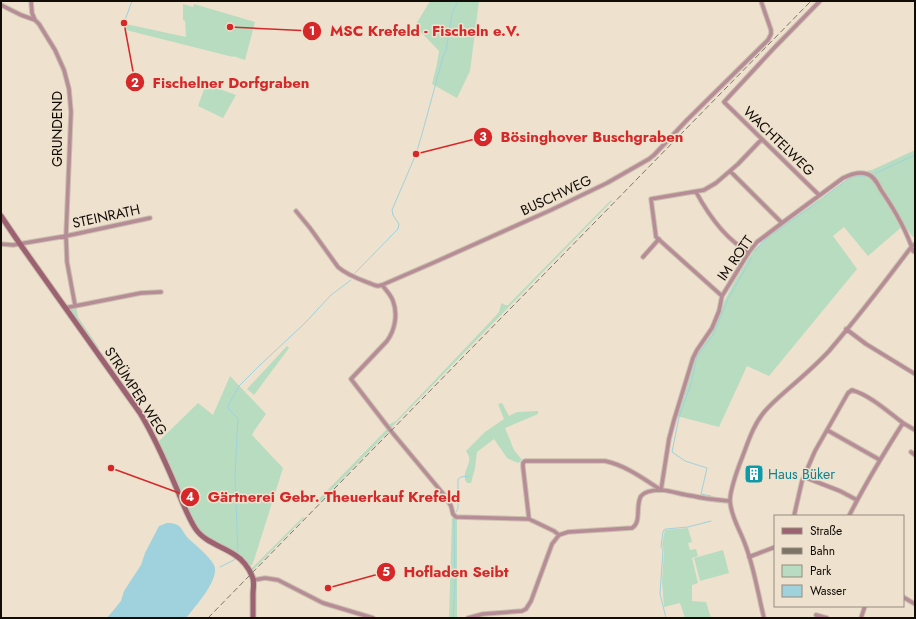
<svg xmlns="http://www.w3.org/2000/svg" width="916" height="619" viewBox="0 0 916 619" font-family="Jost,sans-serif">
  <style>
    .green { fill: #b8dcc0 }
    .water { fill: #9fd2dc }
    .lines { fill: none; stroke-linecap: round; stroke-linejoin: round }
    .stream { stroke: #9fd2dc; stroke-width: 1 }
    .street-casing { stroke: #cbbfae; stroke-width: 5.5 }
    .secondary-casing { stroke: #cbbfae; stroke-width: 7 }
    .street { stroke: #b68c96; stroke-width: 3.5 }
    .secondary { stroke: #9d6271; stroke-width: 5 }
    .rail { stroke: #7d7468; stroke-width: 1; stroke-dasharray: 6 3; stroke-linecap: butt }
    .labels { text-anchor: middle; dominant-baseline: central; stroke-width: 3; stroke-linejoin: round; paint-order: stroke }
    .street-label { font-size: 14px; fill: #110c06; stroke: #eee1ce }
    .culture-label { font-size: 14px; fill: #0d838f; stroke: #eee1ce; text-anchor: start }
    .leader { fill: none; stroke: #d62828; stroke-width: 1.5 }
    .callout-dot { fill: #d62828; stroke: #eee1ce; stroke-width: 1.5 }
    .mark-label { font-size: 12px; text-anchor: middle; font-weight: bold; fill: #fff }
    .callout-label { font-size: 15px; text-anchor: middle; font-weight: bold; fill: #d62828; stroke: #eee1ce; stroke-width: 3; stroke-linejoin: round; paint-order: stroke }
  </style>
  <rect width="100%" height="100%" fill="#eee1ce"/>
  <path class="green" d="M430,1H479L470,71L457,98L432,84L437,64L439,51L415,26Z
    M183,4L193,7L194,4L255,22L245,60L233,56V57L126,30V24L186,37L185,21L183,20Z
    M206,84L236,95L223,118L198,106Z
    M915,150V236L913,237L904,225L868,256L844,227L833,236L857,269L769,376L747,366L719,427L677,416L695,358L714,329L722,306L733,284L753,251L770,235L851,177L866,171L872,170Z
    M611,200L612,201L391,428L388,425L396,421L490,322L499,312L501,304L502,303L505,305H508Z
    M76,306L78,317L99,348L98,349L96,347L71,313V309L73,307Z
    M287,346L289,348L254,395L247,389Z
    M230,376L266,414L254,431L252,435L283,468L254,560L252,565L249,566L210,540L196,528L158,442L198,403L213,415Z
    M502,403L509,416L517,412L538,411V414L505,428L514,450L522,460L518,463L507,458L494,439L477,452L475,468L471,483H467C460,474 471,466 469,457C469,455 467,453 466,451L485,432L504,419L498,404Z
    M387,429L389,431L318,504L316,502Z
    M303,517L304,518L252,571L251,569Z
    M452,518H457V618H449Z
    M688,528L692,542L688,543L690,550L696,549L698,556L692,558L698,583L692,585V601L706,602L711,618H685L680,603L664,607L662,580L664,551L662,545L665,530Z
    M723,550L729,573L700,581L694,558Z"/>
  <path class="water" d="M167,523C184,523 180,531 190,540C197,546 209,556 214,565C221,578 194,608 186,618H107L121,601L124,591L141,565L145,553L159,526Z"/>
  <g class="lines">
    <path class="stream" d="M124,23L132,1
      M874,174L915,155
      M824,197L848,179L856,176H867
      M755,252L759,246L767,238L819,201
      M355,273L398,229L399,224L393,215L392,210L416,154L422,134L443,57L446,51L452,13L458,1
      M711,496L701,494L707,468L685,461L672,452L679,417L691,384L697,356L713,335L728,299L752,257
      M456,512L458,508V479L461,477L469,476
      M238,554L235,474L238,419L228,408V406L239,386L259,366L305,323L331,295L351,280
      M220,567L234,560L235,558
      M453,618L455,584L454,518
      M666,618L660,594L663,550L661,547L663,532L664,530L666,529L688,527L711,521"/>
    <defs>
      <path id="street" d="M31,1L32,13L35,20
        M1,5L21,15L35,20L39,24L55,50L64,70L69,89L71,112L66,236L13,245L1,244
        M730,171L782,223
        M696,192C708,214 726,240 749,252
        M819,195L724,102L775,47L820,1
        M296,211L310,228L338,267C348,276 362,280 374,285L378,286L382,285
        M643,257L659,239
        M722,296L656,237L651,199L704,190L716,183L738,164L761,140
        M75,305L67,262L66,236L150,218
        M65,308L141,293L161,292
        M846,329L866,344L915,374
        M827,430L880,460
        M911,452L915,455
        M804,477L840,491L857,500
        M661,490L669,439L674,420L693,358L697,350L712,328L719,311L722,296L749,252L757,242L782,223L843,178C851,174 859,171 867,174C874,176 878,184 881,190C894,209 906,229 913,251L915,252
        M794,516L802,481L815,451L827,430L848,393L852,390C871,396 887,411 903,423
        M849,516C865,484 884,453 903,423L915,430
        M529,519L523,467V463L525,461H605C625,465 644,479 661,490
        M559,535L554,531L529,519L456,517L453,514L451,506L445,496L391,431L351,379L387,341C395,330 398,314 393,301C391,295 386,290 382,285L435,262L551,210L607,183L649,159L654,155L687,120L768,40L771,34V30L761,1
        M749,557L775,547
        M254,580L265,578L278,580L323,603L373,618
        M903,597L915,604
        M816,615L827,618
        M468,618L483,614L522,611L526,609L531,601L552,544L559,535L568,532L632,528C642,522 635,506 641,496C645,491 656,490 662,490C672,491 683,495 693,496C705,499 718,500 730,501
        M764,618C758,594 754,567 745,544C740,530 731,517 730,501C730,490 736,474 740,463C747,446 752,426 765,411C771,404 779,397 787,390C801,378 816,365 829,351C858,317 885,282 912,246L915,244
        M861,618L865,606"/>
      <path id="secondary" d="M1,216L20,244L140,413C154,436 165,461 176,487C182,501 187,515 195,528C204,542 222,546 235,555C242,559 249,568 252,576C255,581 253,588 253,594C253,602 253,610 253,618"/>
    </defs>
    <use href="#street" class="street-casing"/>
    <use href="#secondary" class="secondary-casing"/>
    <use href="#street" class="street"/>
    <use href="#secondary" class="secondary"/>
    <path class="rail" d="M208,618L811,1"/>
  </g>
  <defs>
    <symbol id="building-square" viewBox="-11 -11 22 22"><rect x="-9" y="-9" width="18" height="18" rx="4" fill="#0f9aa8" stroke="#eee1ce"/><path d="M-4-6H4V6H1V3H-1V6H-4ZM-2.5-4.3h1.7v1.8h-1.7ZM.8-4.3h1.7v1.8H.8ZM-2.5-1h1.7V.8h-1.7ZM.8-1h1.7V.8H.8Z" fill="#fff"/></symbol>
  </defs>
  <g fill-rule="evenodd">
    <use href="#building-square" x="743" y="463" width="22" height="22"/>
  </g>
  <g class="labels">
    <g class="street-label">
      <text transform="translate(57 129) rotate(-90)">GRUNDEND</text>
      <text transform="translate(779 141) rotate(44)">WACHTELWEG</text>
      <text transform="translate(556 195) rotate(-25)">BUSCHWEG</text>
      <text transform="translate(106 216) rotate(-12)">STEINRATH</text>
      <text transform="translate(735 258) rotate(-55)">IM ROTT</text>
      <text transform="translate(136 391) rotate(57)">STRÜMPER WEG</text>
    </g>
    <g class="culture-label">
      <text x="768" y="474">Haus Büker</text>
    </g>
  </g>
  <path class="leader" d="M230 27L312 31M124 23L135 82M416 154L483 137M111 468L190 497M328 588L386 572"/>
  <g class="callout-dot">
    <circle cx="230" cy="27" r="4"/>
    <circle cx="124" cy="23" r="4"/>
    <circle cx="416" cy="154" r="4"/>
    <circle cx="111" cy="468" r="4"/>
    <circle cx="328" cy="588" r="4"/>
    <circle cx="312" cy="31" r="10"/>
    <circle cx="135" cy="82" r="10"/>
    <circle cx="483" cy="137" r="10"/>
    <circle cx="190" cy="497" r="10"/>
    <circle cx="386" cy="572" r="10"/>
  </g>
  <g class="mark-label">
    <text x="312" y="35">1</text>
    <text x="135" y="87">2</text>
    <text x="483" y="141">3</text>
    <text x="190" y="501">4</text>
    <text x="386" y="576">5</text>
  </g>
  <g class="callout-label">
    <text x="425" y="36">MSC Krefeld - Fischeln e.V.</text>
    <text x="231" y="88">Fischelner Dorfgraben</text>
    <text x="592" y="142">Bösinghover Buschgraben</text>
    <text x="334" y="502">Gärtnerei Gebr. Theuerkauf Krefeld</text>
    <text x="456" y="577">Hofladen Seibt</text>
  </g>
  <rect width="916" height="619" fill="none" stroke="#110c06" stroke-width="4"/>
  <rect x="774" y="515" width="130" height="92" fill="#eee1ce" stroke="#968c7e"/>
  <rect x="782" y="528" width="20" height="6" fill="#9d6271" stroke="#968c7e"/>
  <text x="810" y="535" font-size="12" fill="#110c06">Straße</text>
  <rect x="782" y="548" width="20" height="6" fill="#7d7468" stroke="#968c7e"/>
  <text x="810" y="555" font-size="12" fill="#110c06">Bahn</text>
  <rect x="782" y="565" width="20" height="12" fill="#b8dcc0" stroke="#968c7e"/>
  <text x="810" y="575" font-size="12" fill="#110c06">Park</text>
  <rect x="782" y="585" width="20" height="12" fill="#9fd2dc" stroke="#968c7e"/>
  <text x="810" y="595" font-size="12" fill="#110c06">Wasser</text>
</svg>
